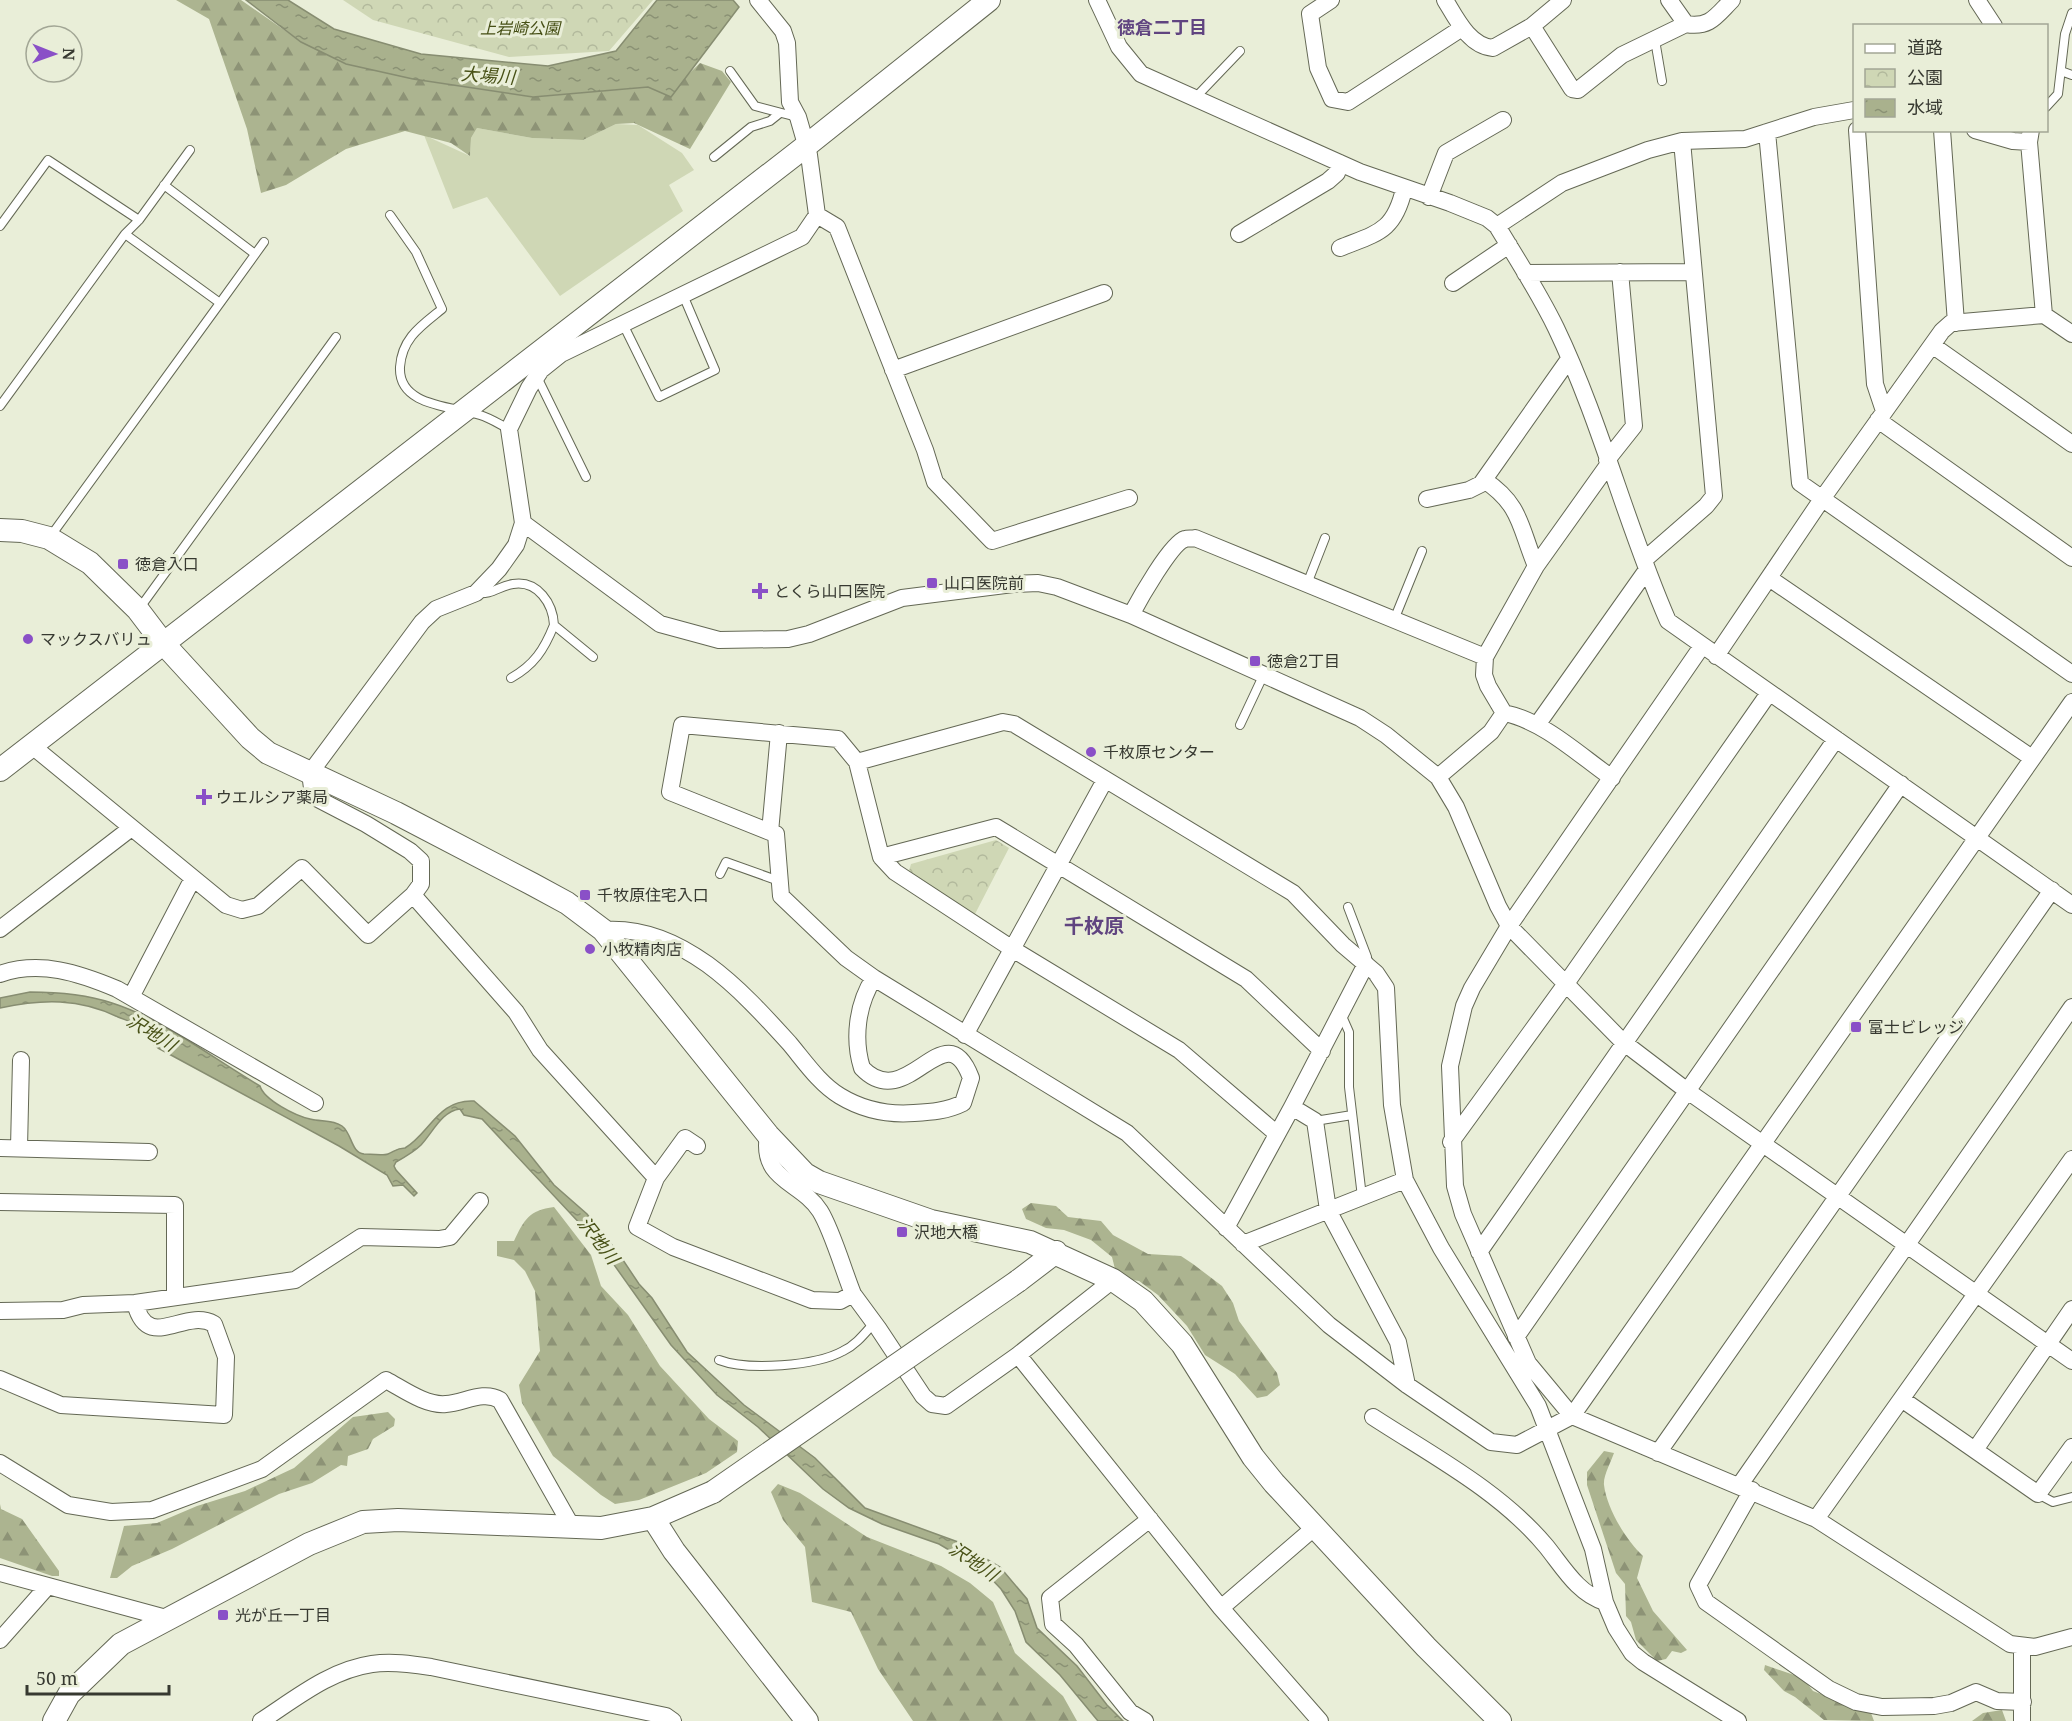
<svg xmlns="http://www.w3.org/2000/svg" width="2072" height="1721" viewBox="0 0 2072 1721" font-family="'Noto Serif','Noto Sans JP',serif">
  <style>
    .green { fill: #cfd7b5 }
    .forest { fill: url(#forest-firs) }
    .park { fill: url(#park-crowns) }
    .water { fill: url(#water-ripples); stroke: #878d71; stroke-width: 1.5 }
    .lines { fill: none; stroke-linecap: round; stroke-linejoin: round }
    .lane-casing { stroke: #646855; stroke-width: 10 }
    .street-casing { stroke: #646855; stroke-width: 18 }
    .secondary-casing { stroke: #646855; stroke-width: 24 }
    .lane { stroke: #fff; stroke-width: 8 }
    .street { stroke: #fff; stroke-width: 16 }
    .secondary { stroke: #fff; stroke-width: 22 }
    .secondary-bridge-casing { stroke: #646855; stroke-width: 24; stroke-linecap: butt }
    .secondary-bridge { stroke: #fff; stroke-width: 22 }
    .poi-dot { fill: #8a50c7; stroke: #e9eed8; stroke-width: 2 }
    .labels { text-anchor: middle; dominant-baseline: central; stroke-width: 6; stroke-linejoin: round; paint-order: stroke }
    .park-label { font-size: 16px; font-style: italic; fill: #464f15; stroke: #e9eed8 }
    .poi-label { font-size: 16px; fill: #373931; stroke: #e9eed8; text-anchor: start }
    .neighbourhood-label { font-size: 18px; font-weight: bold; fill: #604480; stroke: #e9eed8 }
    .water-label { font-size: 18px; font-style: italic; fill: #495218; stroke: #e9eed8 }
    .quarter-label { font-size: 20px; font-weight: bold; fill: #604480; stroke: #e9eed8 }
  </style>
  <defs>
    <pattern id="forest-firs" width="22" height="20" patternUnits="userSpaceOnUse" patternTransform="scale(1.5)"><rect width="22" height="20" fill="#acb490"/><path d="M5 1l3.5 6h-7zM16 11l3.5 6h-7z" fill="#8d9376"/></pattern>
    <pattern id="park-crowns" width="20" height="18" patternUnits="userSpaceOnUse" patternTransform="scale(1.5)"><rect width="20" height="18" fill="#cfd7b5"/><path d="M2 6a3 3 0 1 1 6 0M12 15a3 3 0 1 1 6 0" fill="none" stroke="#b2b99c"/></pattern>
    <pattern id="water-ripples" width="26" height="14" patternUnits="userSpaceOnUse" patternTransform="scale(1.5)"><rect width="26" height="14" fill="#a9b18d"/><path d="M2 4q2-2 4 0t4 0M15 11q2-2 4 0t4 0" fill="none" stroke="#8a9174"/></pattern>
  </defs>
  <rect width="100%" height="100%" fill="#e9eed8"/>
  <path class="green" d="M616,124L638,125L682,153L694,170L669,185L683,211L560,296L487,197L453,209L424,135L470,156L471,138L477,128L532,138L583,140Z"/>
  <path class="forest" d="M176,0H241L303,43L413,79L533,97L648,87L667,95L700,63L722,71L731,82L690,149L634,123L616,124L583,140L532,138L477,128L471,138L470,156L451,143L405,131L346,149L286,185L261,193L247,129L209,19Z
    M1031,1203L1056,1206L1068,1217L1101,1221L1113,1235L1148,1254L1181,1256L1193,1264L1222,1286L1233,1303L1239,1321L1277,1373L1280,1385L1267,1396L1257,1398L1235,1374L1205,1355L1187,1326L1158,1295L1139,1281L1126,1279L1115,1269L1112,1257L1091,1240L1064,1230L1046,1228L1026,1219L1022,1209Z
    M554,1207L591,1255L601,1286L628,1315L660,1366L709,1419L738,1441L737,1452L706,1473L639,1500L615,1504L601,1495L553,1456L522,1403L519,1385L540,1351L535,1291L525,1271L514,1260L497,1256V1241H514C524,1220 529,1210 554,1207Z
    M388,1412L395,1419L394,1426L373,1439L368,1449L348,1456L347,1466L341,1465L312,1483L279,1494L172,1549L132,1566L117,1578H110L124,1526L157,1523L197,1506L245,1491L294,1468L353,1417Z
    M1604,1451L1614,1453C1611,1462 1603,1476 1604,1485C1607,1509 1626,1540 1643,1556L1637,1578L1653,1611L1687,1650L1681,1653L1672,1651L1666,1659L1657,1661L1636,1640L1631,1622L1626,1616L1625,1584L1616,1573L1587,1485V1472Z
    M778,1484L800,1493L867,1537L941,1566L970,1583L993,1602L1015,1653L1063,1696L1077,1721H913L878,1669L851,1612L812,1602L805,1547L783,1520L771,1492Z
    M0,1504L1,1509L22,1519L59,1571V1576H52L0,1558Z
    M1765,1665L1803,1678L1813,1691L1871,1713L1874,1721L1824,1720L1795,1697L1784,1691L1764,1670Z
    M2002,1710L2006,1721H1972L1983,1713Z"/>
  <path class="park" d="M343,0H653L609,51L509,57L373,20Z
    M996,840L1009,848L975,914L912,876L909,871L911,864Z"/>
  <path class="water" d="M246,0H288L334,29L421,54L548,66L616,51L657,0H733L739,7L671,97L648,87L533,97L413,79L346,64L301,42Z
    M30,992C58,992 85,994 112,1003C165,1020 212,1058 260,1086C264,1100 296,1116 310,1119C321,1122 332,1119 342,1126C352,1133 351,1153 364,1154C369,1154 383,1156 388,1154C394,1152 396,1148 405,1148C430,1133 438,1099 474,1101L515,1136L554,1185L587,1214L619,1254L639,1284L652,1298L687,1352L744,1405L815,1458L865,1508L958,1542L1000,1567L1027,1599L1037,1628L1077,1666L1107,1705L1123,1721H1098L1060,1675L1026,1642L1015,1611L1001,1589L983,1570L939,1544L882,1524L849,1508L823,1489L758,1427L717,1395L671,1345L600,1245L482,1119L464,1115L460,1109C442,1111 433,1132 421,1145C414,1152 405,1157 396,1162L394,1166L396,1170L417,1193L414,1196L403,1185L393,1186L387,1175L339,1146L158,1048C148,1041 146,1034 139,1027C134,1022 125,1020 118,1017C79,998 42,999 0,1008V998Z"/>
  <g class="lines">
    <defs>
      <path id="lane" d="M1655,40L1662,81
        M730,71L755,106L797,117
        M2061,71L2072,75
        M1195,98L1240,51
        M2046,107L2058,94L2065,34L2072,13
        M714,157L751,127L770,121L780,113
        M164,185L255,254
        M390,215L416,252L442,309C421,326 402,338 400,367C398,407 453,406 480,415C490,418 499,424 509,429
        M0,226L48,160L139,220
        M220,303L264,242
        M623,324L659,397L715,370L683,295
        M537,377L586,477
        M0,406L125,234L139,220L190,150
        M50,537L220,303L125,234
        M1307,584L1325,538
        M477,593C492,595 499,586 513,584C538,580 553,604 554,625L593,657
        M139,609L336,337
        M1394,620L1422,551
        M511,678C534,665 544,650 554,625
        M1240,725L1263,676
        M720,874L726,862L779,881
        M1348,907L1367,957L1366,963
        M1341,1014L1349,1032V1087L1362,1197
        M1315,1121L1352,1115
        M719,1360C748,1371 816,1366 843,1351C856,1345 865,1333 874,1323
        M2038,1494L2053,1502L2072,1497"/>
      <path id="street" d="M1097,0L1119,47L1141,74L1360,172L1450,203L1487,218L1497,226C1517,259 1539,293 1556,328C1601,422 1626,525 1668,621L2072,905
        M1331,0L1310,14L1318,68L1332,99L1348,102L1462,28
        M1445,0C1456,18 1469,46 1493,48L1532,26L1563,0
        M1669,0L1686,24C1710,28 1716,16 1732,0
        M1977,0L1994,26
        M1532,26L1572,89L1578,90L1622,55L1686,24
        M1857,130L1875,384L1884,411
        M1942,130L1956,323
        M1975,130L2013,141L2029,142
        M2031,130L2029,142L2044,315L2072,334
        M1767,132L1800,483L2072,674
        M1429,197L1446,153L1503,120
        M817,215L837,227L925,450L935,482L992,541L1129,498
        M1497,226L1562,183L1648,150L1682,141L1745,139L1814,117L1854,110
        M1239,234L1328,181L1337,173L1340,163
        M1340,248C1377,233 1394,232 1404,189
        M1525,273L1691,272
        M1453,283L1509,245
        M1932,345L2072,444
        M893,370L1104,293
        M1878,420L2072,558
        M1607,460L1634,426L1620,272
        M1608,465L1536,566L1485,657L1484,675L1488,686L1504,713C1544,721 1579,755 1612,778
        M1484,480C1522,505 1520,529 1536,566
        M1427,499L1469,490L1481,484L1569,359
        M523,523L660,624L719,640L788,639L809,634L902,598L1013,584L1038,583L1057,587L1131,615L1360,718L1386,735L1438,777L1456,807L1498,906L1509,926L1623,1042L1686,1090L2072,1361
        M1644,560L1706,506L1714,496L1682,141
        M1769,578L2032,758
        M1131,615C1139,600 1171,543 1185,539C1188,538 1192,539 1195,538L1485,657
        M1702,646L1509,926L1472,988L1464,1006L1450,1066L1455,1186L1463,1214L1528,1363L1572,1416L1816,1519L2010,1644L2035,1647L2072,1637
        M1716,656L1822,499L1942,331L1951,323L2044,315
        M1537,725L1646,571
        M779,733L770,832L776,834L781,896L846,958L874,978
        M31,745L226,905L242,910L258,906L302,868L368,935L413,895L421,884V861L410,851L366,824L318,799L312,788L310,773L422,622L436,609L476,593L499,569L516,545L523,523L509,429L529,388L541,370L561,354L802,237L817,215L809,155L798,117L790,102L787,43L783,31L758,0
        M857,762L1003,722L1014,724L1293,893L1343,945L1376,973L1386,988L1392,1105L1405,1180L1441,1248L1538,1406L1593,1549L1605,1602L1616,1628L1632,1653L1643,1662L1738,1721
        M1438,777L1491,732L1504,713
        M770,832L670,792L682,725L838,739L857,762L881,857L895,872L1014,950L1179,1050L1277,1134
        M881,857L996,827L1246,979L1322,1051
        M413,895L516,1012L540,1050L656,1178L685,1138L697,1146
        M0,929L130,829
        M603,930C682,924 742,991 790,1044C805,1062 820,1084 840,1096C863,1110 888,1115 914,1113C931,1112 947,1111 963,1103L971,1078C945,1008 908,1116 862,1068C853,1039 857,1004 874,978L1127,1133L1329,1325L1407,1385L1491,1442L1517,1445L1572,1416L2072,702
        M0,974C40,960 79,973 117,989L315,1103
        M131,997L192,880
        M965,1035L1105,780
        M1292,1107L1315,1121L1328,1210L1398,1342L1407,1385
        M1451,1142L1565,985L1769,693
        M0,1148L149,1152
        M19,1148L21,1060
        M656,1178L637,1227L673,1247L812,1300L840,1301L853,1294C844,1272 832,1230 820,1211C801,1181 760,1181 768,1135
        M0,1202L175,1205V1296
        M1226,1228L1292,1107L1366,964
        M1243,1244L1405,1180
        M1479,1252L1836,739
        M853,1294L878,1328L923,1396L932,1404L946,1406L1018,1355L1113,1280
        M0,1311L63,1310L83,1305L135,1303L295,1280L361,1237L439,1239L450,1237L480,1201
        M1516,1337L1901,784
        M1018,1355L1221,1608L1320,1721
        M0,1379L61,1405L224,1415L226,1357L214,1324C184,1307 148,1354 135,1303
        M1903,1400L2038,1494L2072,1447
        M1373,1417C1433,1456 1500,1491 1546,1546C1563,1567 1578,1594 1605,1602
        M1975,1450L2072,1309
        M1658,1453L2052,890
        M0,1463L68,1505L111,1512L152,1510L262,1469L386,1380C403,1389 426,1406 446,1404C464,1403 483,1390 500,1400L572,1527
        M1739,1486L2072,1007
        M1752,1490L1698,1585L1706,1602L1829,1689L1856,1702L1882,1707L1934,1706L1951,1703L1976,1692L1997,1701L2023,1702
        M1816,1519L2072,1159
        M0,1573L166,1618
        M1221,1608L1314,1528
        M0,1640L47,1587
        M261,1721C295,1699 330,1670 372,1664C391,1661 412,1664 431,1667L666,1716L673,1721
        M1145,1721L1130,1712L1076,1645L1053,1624L1050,1598L1150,1519
        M2022,1721V1647"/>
      <path id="secondary" d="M0,530L22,531L49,538L90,563L138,610L163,643L250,738L268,753L396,813L532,884L567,903L603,930L768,1135L805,1174L819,1182L931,1221L1030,1242L1113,1280L1143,1301L1182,1344L1253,1457L1274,1483L1426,1647L1500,1721
        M0,770L806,146L989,0
        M1018,1281L1056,1252
        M653,1518L674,1551L807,1721
        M54,1721L69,1694L121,1644L309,1544L363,1522L398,1520L601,1528L653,1518L713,1492"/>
    </defs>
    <use href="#lane" class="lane-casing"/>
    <use href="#street" class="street-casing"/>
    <use href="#secondary" class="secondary-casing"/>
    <use href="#lane" class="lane"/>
    <use href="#street" class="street"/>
    <use href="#secondary" class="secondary"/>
    <defs>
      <path id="secondary-bridge" d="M713,1492L1018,1281"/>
    </defs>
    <use href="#secondary-bridge" class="secondary-bridge-casing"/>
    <use href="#secondary-bridge" class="secondary-bridge"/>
  </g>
  <g class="poi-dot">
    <rect x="117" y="558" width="12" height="12" rx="3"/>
    <rect x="926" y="577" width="12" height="12" rx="3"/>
    <path d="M757 582h6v6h6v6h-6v6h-6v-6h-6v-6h6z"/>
    <circle cx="28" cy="639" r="6"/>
    <rect x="1249" y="655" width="12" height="12" rx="3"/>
    <circle cx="1091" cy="752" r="6"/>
    <path d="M201 788h6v6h6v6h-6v6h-6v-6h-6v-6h6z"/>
    <rect x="579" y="889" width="12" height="12" rx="3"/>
    <circle cx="590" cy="949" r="6"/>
    <rect x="1850" y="1021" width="12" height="12" rx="3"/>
    <rect x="896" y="1226" width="12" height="12" rx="3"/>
    <rect x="217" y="1609" width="12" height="12" rx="3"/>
  </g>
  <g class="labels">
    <g class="park-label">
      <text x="520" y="28">上岩崎公園</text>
    </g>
    <g class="poi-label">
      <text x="135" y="564">徳倉入口</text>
      <text x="944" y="583">山口医院前</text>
      <text x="774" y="591">とくら山口医院</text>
      <text x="40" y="639">マックスバリュ</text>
      <text x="1267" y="661">徳倉2丁目</text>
      <text x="1103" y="752">千枚原センター</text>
      <text x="216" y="797">ウエルシア薬局</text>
      <text x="597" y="895">千牧原住宅入口</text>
      <text x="602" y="949">小牧精肉店</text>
      <text x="1868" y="1027">富士ビレッジ</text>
      <text x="914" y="1232">沢地大橋</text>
      <text x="235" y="1615">光が丘一丁目</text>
    </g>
    <g class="neighbourhood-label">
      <text x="1162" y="27">徳倉二丁目</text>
    </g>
    <g class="water-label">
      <text transform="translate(488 75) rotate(4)">大場川</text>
      <text transform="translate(152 1032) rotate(31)">沢地川</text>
      <text transform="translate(599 1240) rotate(52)">沢地川</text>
      <text transform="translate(974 1561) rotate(34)">沢地川</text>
    </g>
    <g class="quarter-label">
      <text x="1094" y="925">千枚原</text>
    </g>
  </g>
  <rect x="1853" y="24" width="195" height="108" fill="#e9eed8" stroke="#a2a695" stroke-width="1.5"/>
  <rect x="1865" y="44" width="30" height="9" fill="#ffffff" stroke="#a2a695" stroke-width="1.5"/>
  <text x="1907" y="54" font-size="18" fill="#373931">道路</text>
  <rect x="1865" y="69" width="30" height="18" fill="url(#park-crowns)" stroke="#a2a695" stroke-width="1.5"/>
  <text x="1907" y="84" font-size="18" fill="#373931">公園</text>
  <rect x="1865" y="99" width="30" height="18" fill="url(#water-ripples)" stroke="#a2a695" stroke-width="1.5"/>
  <text x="1907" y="114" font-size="18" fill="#373931">水域</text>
  <g transform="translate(54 54) rotate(91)"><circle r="28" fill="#e9eed8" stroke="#a2a695" stroke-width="1.5"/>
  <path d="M0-4.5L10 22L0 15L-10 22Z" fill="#8a50c7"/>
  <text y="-9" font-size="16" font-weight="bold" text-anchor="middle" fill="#373931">N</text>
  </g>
  <path d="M27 1685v9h142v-9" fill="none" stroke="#373931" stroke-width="3"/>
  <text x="36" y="1685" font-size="18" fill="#373931" stroke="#e9eed8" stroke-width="4.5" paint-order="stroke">50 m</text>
</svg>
